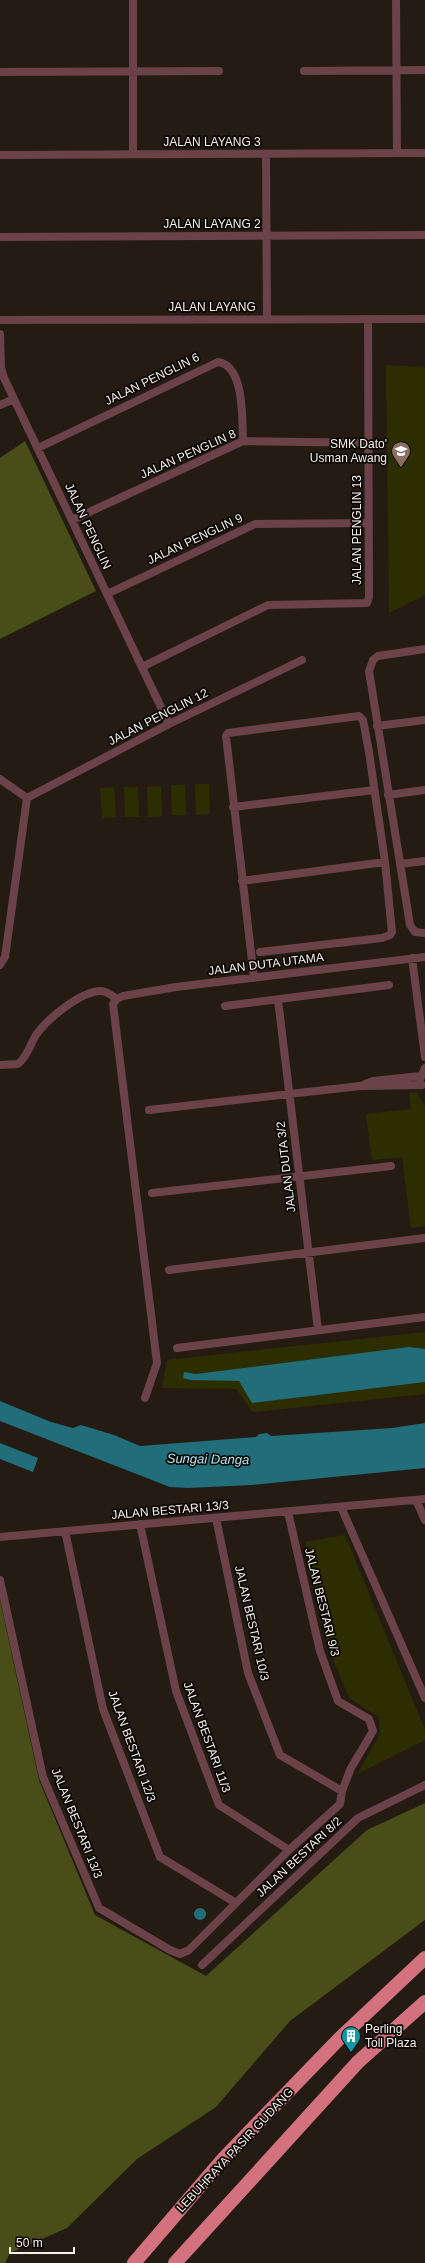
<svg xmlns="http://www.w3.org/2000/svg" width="425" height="2263" viewBox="0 0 425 2263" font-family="Arial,sans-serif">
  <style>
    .green { fill: #2c2e02 }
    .forest { fill: #494d17 }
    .water { fill: #216d7a }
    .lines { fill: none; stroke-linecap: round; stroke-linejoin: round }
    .minor { stroke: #6a4247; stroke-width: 8 }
    .motorway { stroke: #d3717f; stroke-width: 14 }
    .labels { text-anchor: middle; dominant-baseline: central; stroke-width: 3.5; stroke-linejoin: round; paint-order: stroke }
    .street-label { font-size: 12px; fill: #f7f1eb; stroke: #0a0704 }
    .poi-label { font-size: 12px; fill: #f7f1eb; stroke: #0a0704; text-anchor: end }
    .water-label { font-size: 13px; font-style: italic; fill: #ade8f4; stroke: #0a0704 }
  </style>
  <rect width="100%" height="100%" fill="#241c13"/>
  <path class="green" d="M386,365L425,367V595L389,613Z
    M195,784H209L210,814L196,815Z
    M171,785H185L186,815H172Z
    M161,786L162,816L148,817L147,787Z
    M114,787L116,817L102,818L100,788Z
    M124,787H138L139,817H125Z
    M416,1092L425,1106V1226L411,1228L402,1157L372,1160L366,1114L411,1109L409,1093Z
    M425,1332V1394L253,1412L236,1389L162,1388L167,1360Z
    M345,1535L425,1730V1740L357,1774L380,1734L379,1717L349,1698L329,1649L305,1542Z"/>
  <path class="forest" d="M25,441L96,591L0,639V458Z
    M0,1600L39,1780L95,1915L206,1976L367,1830L425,1803V1920L290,2021L216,2107L137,2159L67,2228L10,2253L5,2263H0Z"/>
  <path class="water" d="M409,1347L425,1349V1382L252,1403L239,1381L191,1380L183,1378L184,1372L196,1374Z
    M0,1401L51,1422L73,1428L81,1425L114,1435L140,1446L256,1437L259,1434L267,1433L271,1436L392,1428L425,1423V1468L252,1485L188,1488L170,1487L0,1421Z
    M0,1443L38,1458L33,1472L0,1459Z
    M194 1914a6 6 0 1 1 12 0a6 6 0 1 1-12 0Z"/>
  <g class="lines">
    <path class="minor" d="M396,0L397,153
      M304,71L425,70
      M0,72L219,71
      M133,154V0
      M266,154L267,319
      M0,155L425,153
      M0,237L425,235
      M0,320L425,319
      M0,334L1,368L4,378L169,724
      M0,405L14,399
      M38,448L218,362C245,365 242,422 243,441
      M72,520L243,441L368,443
      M107,594L255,524L369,523
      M425,649L378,656L373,660L369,671L410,925L415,932L425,933
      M142,667L268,605L367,603L369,597L368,319
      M377,726L425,720
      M0,779L27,798
      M388,795L425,790
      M27,798L169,724L302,660
      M233,807L374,790
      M400,864L425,861
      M242,881L385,862
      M412,958L425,1057
      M0,965L5,957L27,798
      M254,978L226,736L228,733L359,716L363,720L369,752L385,862L392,932L390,935L382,938L260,952
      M278,1000L318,1330
      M225,1006L389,985
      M0,1065L18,1064L21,1061C28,1054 31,1043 36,1035C47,1019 81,991 101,991C107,991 112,996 117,999
      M420,1079L425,1068
      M365,1084L373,1081L420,1076
      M149,1110L360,1086L422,1085
      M152,1193L391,1166
      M169,1270L425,1238
      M177,1348L425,1317
      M145,1398L157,1363L113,1004L117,999L123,996L176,987L425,957
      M416,1500L425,1520
      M341,1507L425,1698
      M216,1518L248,1673L280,1755L342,1791
      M140,1524L176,1691L219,1805L289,1850
      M65,1531L103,1709L160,1857L236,1903
      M0,1537L425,1499
      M0,1580L43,1777L99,1908L170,1950L180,1954L189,1950L289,1850L340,1804L342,1791L351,1768L373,1731L369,1719L338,1701L320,1651L288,1512
      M202,1965L358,1818L425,1785"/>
    <path class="motorway" d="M134,2263L224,2158L339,2039L425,1958
      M175,2263L358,2062L425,2002"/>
  </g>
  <defs>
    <symbol id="school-pin" viewBox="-11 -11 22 30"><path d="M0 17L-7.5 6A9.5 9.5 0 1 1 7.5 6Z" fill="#8d6e63" stroke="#0a0704"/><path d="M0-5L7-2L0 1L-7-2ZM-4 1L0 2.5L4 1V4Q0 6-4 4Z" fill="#fff"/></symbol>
    <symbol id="building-pin" viewBox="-11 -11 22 30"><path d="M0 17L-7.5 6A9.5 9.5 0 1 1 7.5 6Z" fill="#0f9aa8" stroke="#0a0704"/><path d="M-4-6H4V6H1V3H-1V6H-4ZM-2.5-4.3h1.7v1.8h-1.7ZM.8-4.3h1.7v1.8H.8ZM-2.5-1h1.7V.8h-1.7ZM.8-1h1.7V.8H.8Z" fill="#fff"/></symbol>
  </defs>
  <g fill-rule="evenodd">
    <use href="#school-pin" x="390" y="440" width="22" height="30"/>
    <use href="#building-pin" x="340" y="2025" width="22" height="30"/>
  </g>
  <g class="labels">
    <g class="street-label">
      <text x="212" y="142">JALAN LAYANG 3</text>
      <text x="212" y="224">JALAN LAYANG 2</text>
      <text x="212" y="307">JALAN LAYANG</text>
      <text transform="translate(152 379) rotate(-26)">JALAN PENGLIN 6</text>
      <text transform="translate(188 454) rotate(-24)">JALAN PENGLIN 8</text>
      <text transform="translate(88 526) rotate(65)">JALAN PENGLIN</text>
      <text transform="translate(357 530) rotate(-90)">JALAN PENGLIN 13</text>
      <text transform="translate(195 539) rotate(-25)">JALAN PENGLIN 9</text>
      <text transform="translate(158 717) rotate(-27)">JALAN PENGLIN 12</text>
      <text transform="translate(266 964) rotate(-7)">JALAN DUTA UTAMA</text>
      <text transform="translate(286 1167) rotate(-97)">JALAN DUTA 3/2</text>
      <text transform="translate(170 1510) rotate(-5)">JALAN BESTARI 13/3</text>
      <text transform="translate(322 1602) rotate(76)">JALAN BESTARI 9/3</text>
      <text transform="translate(252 1623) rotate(77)">JALAN BESTARI 10/3</text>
      <text transform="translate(207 1737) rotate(70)">JALAN BESTARI 11/3</text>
      <text transform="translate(132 1746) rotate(70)">JALAN BESTARI 12/3</text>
      <text transform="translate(77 1823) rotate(68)">JALAN BESTARI 13/3</text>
      <text transform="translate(299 1857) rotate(-43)">JALAN BESTARI 8/2</text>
      <text transform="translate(235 2150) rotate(-47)">LEBUHRAYA PASIR GUDANG</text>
    </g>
    <g class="poi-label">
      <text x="387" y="444">SMK Dato'<tspan x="387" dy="14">Usman Awang</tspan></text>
      <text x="365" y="2029" text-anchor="start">Perling<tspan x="365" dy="14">Toll Plaza</tspan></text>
    </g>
    <g class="water-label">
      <text transform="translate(208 1459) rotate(1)">Sungai Danga</text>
    </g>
  </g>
  <path d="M10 2247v6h64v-6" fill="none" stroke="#f7f1eb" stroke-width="2"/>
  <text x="16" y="2247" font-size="12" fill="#f7f1eb" stroke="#0a0704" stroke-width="3" paint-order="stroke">50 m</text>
</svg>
